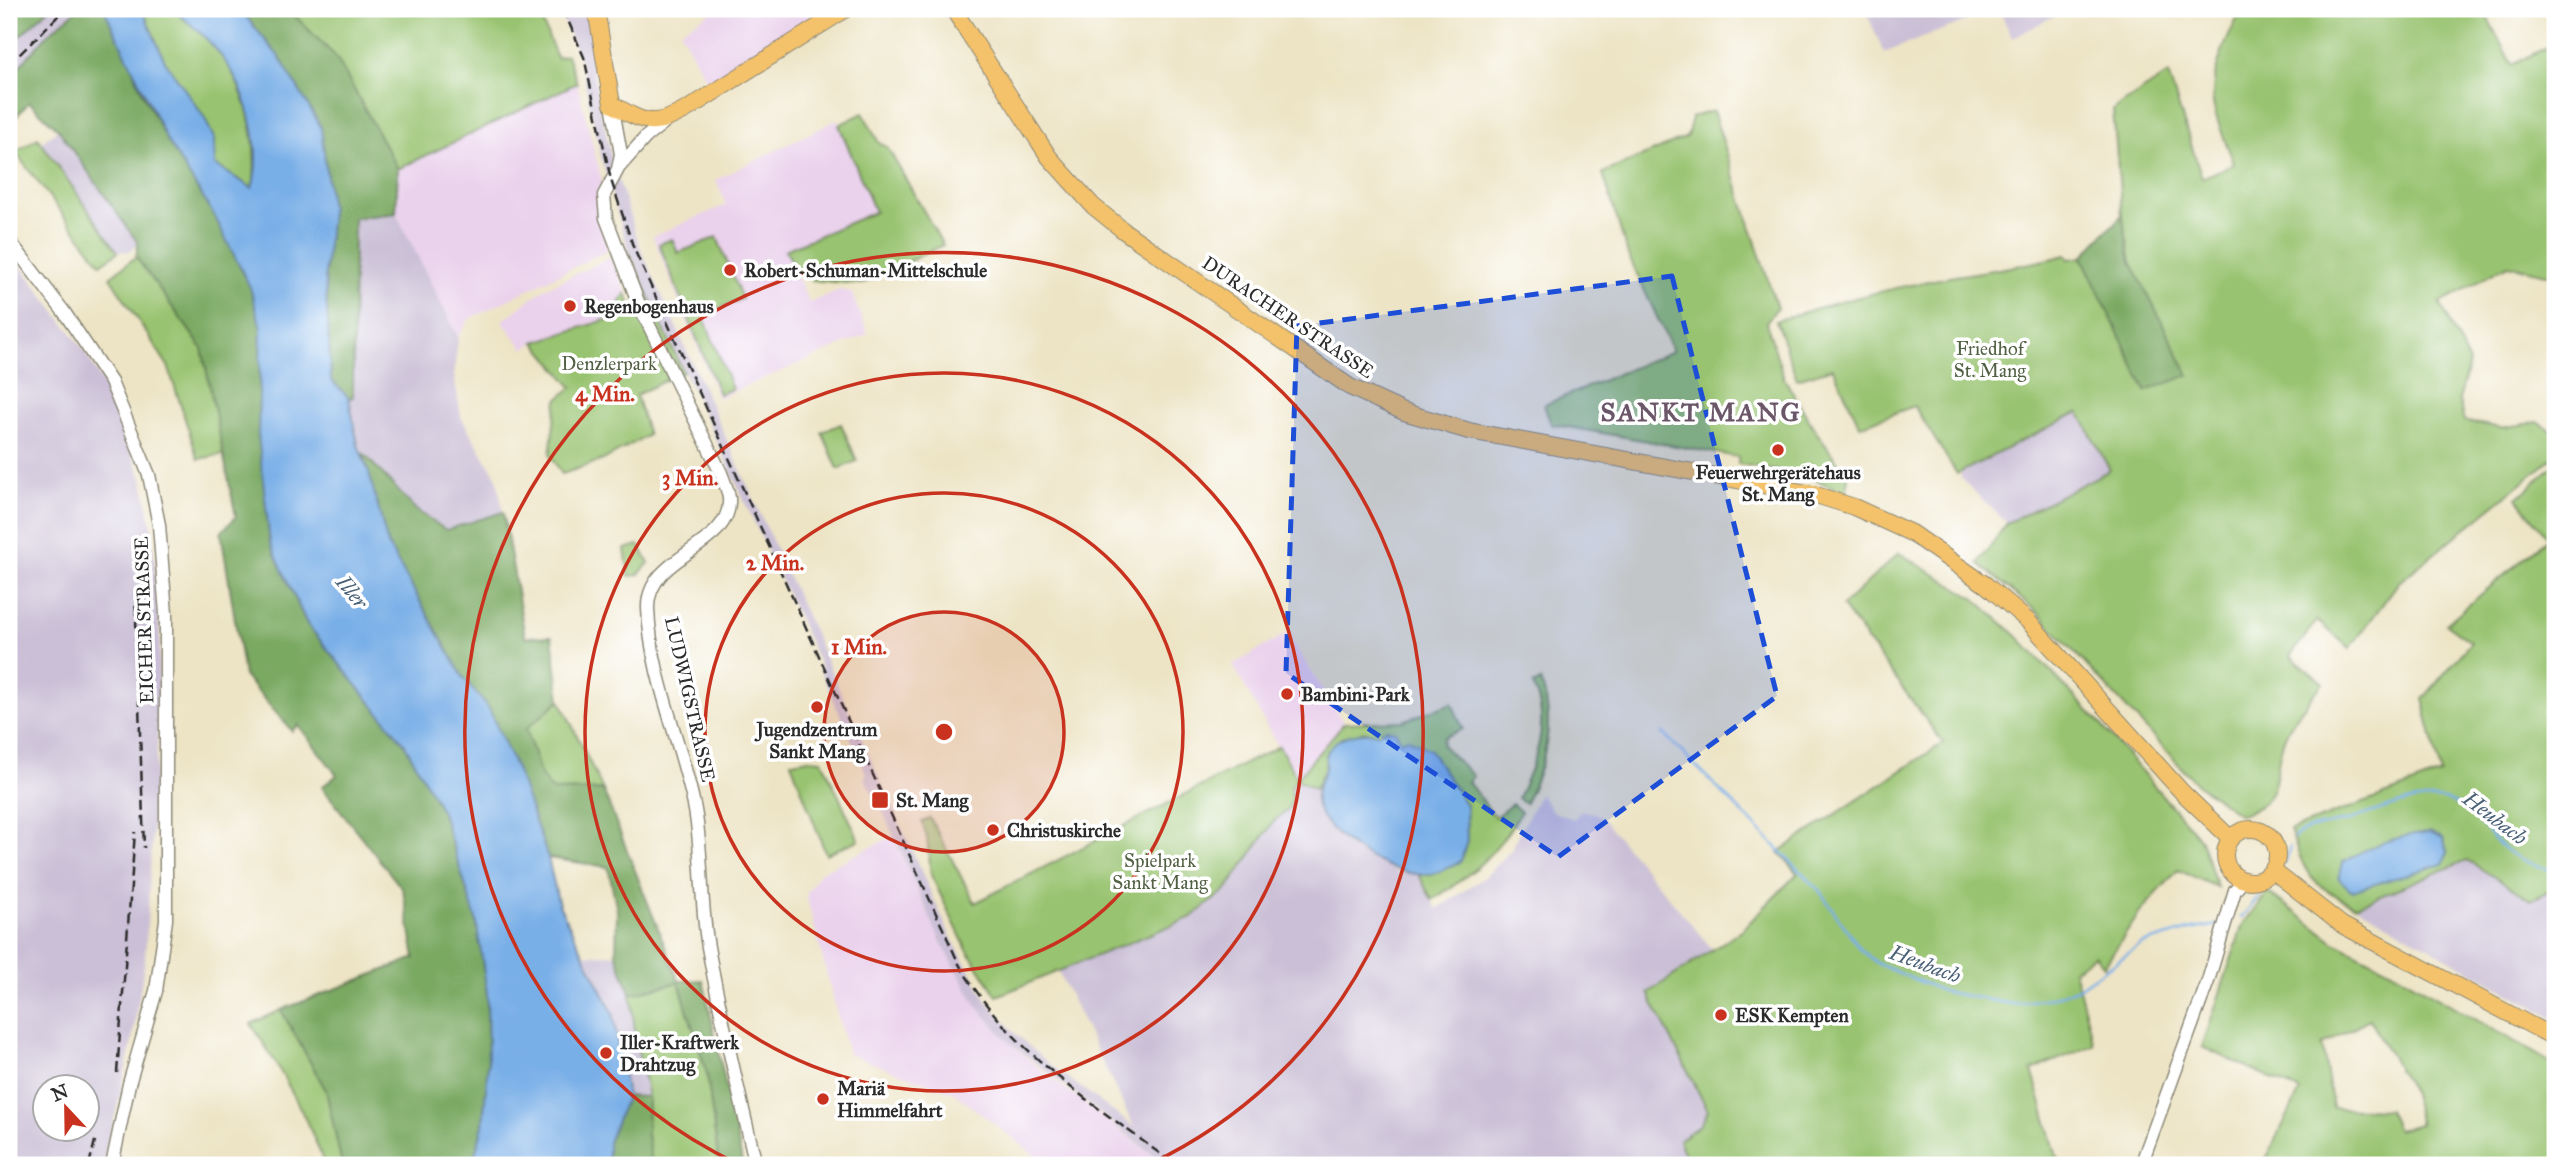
<svg xmlns="http://www.w3.org/2000/svg" width="2564" height="1174" viewBox="0 0 2564 1174" font-family="'IM FELL Great Primer',serif">
  <style>
    .built { fill: #ead1ec }
    .industrial { fill: #cabfd6; fill-rule: evenodd }
    .green { fill: #98c370; stroke: #62774e; stroke-width: 2; fill-rule: evenodd }
    .forest { fill: #7aa962; stroke: #526a46; stroke-width: 2 }
    .water { fill: #79afe7; stroke: #526d89; stroke-width: 2 }
    .lines { fill: none; stroke-linecap: round; stroke-linejoin: round }
    .stream { stroke: #79afe7; stroke-width: 2.5 }
    .minor-casing { stroke: #8c8878; stroke-width: 15 }
    .major-casing { stroke: #8c8878; stroke-width: 18 }
    .minor { stroke: #fff; stroke-width: 12 }
    .major { stroke: #f4c26a; stroke-width: 16 }
    .rail { stroke: #2b2b2b; stroke-width: 2.5; stroke-dasharray: 10 5; stroke-linecap: butt }
    .marked { fill: #1d4ed8; fill-opacity: 0.2; stroke: #1d4ed8; stroke-width: 5; stroke-dasharray: 14 9; stroke-linejoin: round }
    .ring { fill: none; stroke: #c8321e; stroke-width: 3.5 }
    .poi-dot { fill: #c8321e; stroke: #fff; stroke-width: 2.5 }
    .labels { text-anchor: middle; dominant-baseline: central; stroke-width: 7; stroke-linejoin: round; paint-order: stroke }
    .poi-label { font-size: 19px; font-weight: bold; fill: #2b2b2b; stroke: #fff; text-anchor: start }
    .street-label { font-size: 19px; fill: #2b2b2b; stroke: #fff }
    .park-label { font-size: 19px; fill: #516043; stroke: #fff }
    .water-label { font-size: 21px; font-style: italic; fill: #4a6076; stroke: #fff }
    .district-label { font-size: 26px; font-weight: bold; letter-spacing: 2px; fill: #6b5769; stroke: #fff }
    .centre { fill: #c8321e; stroke: #fff; stroke-width: 3.5 }
    .ring-label { font-size: 21px; text-anchor: middle; font-weight: bold; fill: #c8321e; stroke: #fff; stroke-width: 7; stroke-linejoin: round; paint-order: stroke }
  </style>
  <rect width="100%" height="100%" fill="#fff"/>
  <filter id="ink" filterUnits="userSpaceOnUse"><feTurbulence type="fractalNoise" baseFrequency=".0143" numOctaves="2"/><feDisplacementMap in="SourceGraphic" scale="14" xChannelSelector="R" yChannelSelector="G"/><feConvolveMatrix kernelMatrix="1 2 1 2 8 2 1 2 1" color-interpolation-filters="sRGB"/></filter>
  <filter id="wash" filterUnits="userSpaceOnUse"><feTurbulence type="fractalNoise" baseFrequency=".00686" numOctaves="4" result="noise"/><feDisplacementMap in="SourceGraphic" scale="28" xChannelSelector="R" yChannelSelector="G"/><feGaussianBlur stdDeviation="1.57" result="paint"/><feColorMatrix in="noise" values="0 0 0 0 0 0 0 0 0 0 0 0 0 0 0 0 0 1.4 0 .05"/><feComposite in="paint" operator="in"/></filter>
  <g filter="url(#wash)">
    <rect width="100%" height="100%" fill="#ede4c5"/>
    <path class="built" d="M716,9H811L812,11L809,18L770,42L761,52L708,83L680,31Z
      M577,83L602,181L598,203L608,250L469,319L458,337L396,213L398,169Z
      M837,120L875,212L786,250L809,303L839,290L851,292L868,334L718,398L653,236L726,205L716,180Z
      M611,257L626,293L609,319L535,342L524,349L502,321L544,289Z
      M1287,633L1344,723L1296,779L1233,665Z
      M893,836L941,942L977,1006L1009,1042L1041,1070L1166,1165H1048L954,1093L848,1054L806,895L819,873Z"/>
    <path class="industrial" d="M49,9H78L48,34L9,78V46Z
      M558,9H588L598,65L592,67L612,160L640,247L951,937L987,1001L1017,1035L1048,1063L1134,1127L1058,971L1190,918L1255,850L1275,820L1288,809L1292,801L1291,787L1296,779L1315,789L1320,814L1398,873H1418L1437,909L1485,877L1511,850L1540,794L1553,812L1574,819L1581,811L1595,813L1604,820L1713,950L1648,993L1708,1111L1700,1125L1679,1140L1689,1165H1166L1009,1042L977,1006L941,942L874,792L872,793L864,777L867,775L820,670L822,669L629,252L602,162L580,59Z
      M1865,9H1996L1884,53Z
      M1999,9H2067L2012,38Z
      M58,129L138,243L131,251L118,252L42,142Z
      M396,213L458,337L454,375L461,417L497,478L503,512L447,530L416,510L363,453L358,446L349,398L353,397L354,217Z
      M9,250L84,350L105,386L143,481L152,529L160,634L158,732L145,960L131,1047L103,1165H9ZM46,1086H88V1128H46Z
      M2079,412L2110,470L2007,523L1961,479V472Z
      M2467,860L2531,899L2555,888V1019L2356,906Z
      M616,954L631,994L636,1041L648,1097L627,1096L623,1066L581,955Z"/>
    <path class="green" d="M142,9C151,9 166,6 174,10C234,43 262,125 253,188L215,165C212,116 191,104 166,64C156,47 149,27 142,9Z
      M288,9H545L550,20L543,23L557,58L567,55L577,83L398,169L336,57Z
      M2242,9H2483L2512,65L2555,43V276L2508,265L2440,303L2469,363L2459,400L2464,421L2501,428L2538,422L2555,433V456L2399,582L2350,648L2317,621L2290,656L2323,683C2311,699 2296,714 2287,732C2269,768 2289,801 2240,815L2197,784L2037,612L1978,563L2007,523L2110,470L2079,412L1957,474L1914,406L1860,426L1833,368L1797,379L1776,321C1830,303 1888,289 1944,278C1985,271 2026,266 2066,255L2069,259L2082,257L2146,390L2188,375L2131,262L2122,215L2113,110L2168,74L2202,178L2234,164C2228,145 2215,121 2213,102C2211,69 2228,37 2242,9Z
      M1713,111L1777,308L1766,322L1784,378L1815,430L1848,477L1846,493L1806,476L1738,464V457L1551,424L1544,405L1673,351L1628,255L1603,173L1687,137L1692,117Z
      M863,113L879,143L887,147L893,157L943,245L862,284L812,280L798,271L785,250L875,212L839,125Z
      M38,138L118,252L101,264L15,152Z
      M717,237L742,299L703,315L732,389L719,394L659,244L672,239L678,253Z
      M629,252L683,372L678,375L644,305L647,303L641,288L638,289L627,256Z
      M136,257L202,348L225,454L198,459L168,366L110,277Z
      M626,293L633,310L637,309L670,378L636,395L648,435L603,460L562,474L550,455L557,400L572,387L535,342L609,319Z
      M841,424L857,461L838,469L822,432Z
      M2555,464V888L2531,900L2467,860L2356,906C2307,880 2309,882 2290,830L2441,774L2423,699L2471,642L2446,624L2548,538L2517,498Z
      M639,545L649,563L638,575L629,576L625,549Z
      M1899,553L1974,598L2016,635L2096,719L2201,840L2217,887L2178,870L2141,911L2104,966L2095,955L2074,970L2094,1045L2032,1070L2057,1157L2055,1165H1689L1679,1140L1700,1125L1708,1111L1648,993L1743,929L1798,873L1779,852L1943,743L1842,606Z
      M1541,681C1556,724 1545,764 1525,803L1518,798C1535,762 1552,724 1533,685Z
      M560,700L603,790L553,791L541,776L526,729Z
      M1452,703L1463,729L1444,737L1442,745L1473,776L1468,782L1495,817L1512,804L1521,812C1496,854 1473,874 1432,900L1418,873L1432,875L1467,841L1466,805L1430,750L1364,731L1339,740L1327,752L1325,769L1315,789L1296,779L1291,787L1292,801L1288,809L1275,820L1226,890L1190,918L997,996L966,948L931,875L927,838L922,822L930,818L975,903L1279,746L1297,778L1344,723L1403,721Z
      M809,759L822,760L859,840L826,854L791,762Z
      M2268,892L2336,943L2390,970L2555,1065V1165H2263L2300,1091L2202,1047L2243,924ZM2369,1019L2411,1090L2420,1124L2397,1130L2388,1110L2333,1108L2322,1045Z
      M679,982L707,1074L719,1165H652L647,1135L648,1097L636,1041L631,994Z
      M281,1010L326,1090L342,1165H325C306,1115 281,1069 251,1024Z"/>
    <path class="forest" d="M9,9H49L9,46Z
      M78,9H104L110,14L143,94L167,140L214,215L250,286L261,328L258,434L270,543L307,624L404,743L442,812L476,919L487,993L488,1063L483,1126L472,1165H342L326,1090L281,1010L415,958L403,890L322,787L337,775L298,725L292,731L244,676L221,532L236,517L202,348L136,257L138,243L58,129L29,102L9,125V78L48,34Z
      M240,9H288L336,57L398,169L396,213L354,218L353,397L349,398L331,380L325,274L331,211L321,127L280,58Z
      M2122,215L2131,262L2189,375L2146,391L2082,257Z
      M363,453L416,510L446,530L503,512L525,637L552,636L560,700L526,729L541,776L553,791L603,790L679,981L703,980L743,1165H719L707,1074L679,982L631,994L616,954L617,910L608,867L548,858L517,771L489,709L463,677L388,545Z
      M627,1096L648,1097L647,1135L652,1165L608,1164V1142Z"/>
    <path class="water" d="M104,9H142L165,61L204,117L214,138L215,165L252,188C263,151 249,95 226,63C212,41 192,25 172,9H240L280,58L321,127L331,211L325,274L331,380L349,398L358,445L369,473L388,545L463,677L489,709L517,771L548,858L559,905L613,1013L627,1096L608,1142V1165H472L483,1126L488,1063L487,993L476,919L442,812L404,743L307,624L270,543L258,434L261,328L250,287L214,215L167,140Z
      M1385,729L1395,731L1401,741L1408,738L1430,750L1466,805L1467,841L1461,861C1453,865 1442,872 1432,874C1399,880 1335,843 1320,813C1310,795 1320,785 1325,768C1327,763 1325,757 1327,753C1335,734 1362,731 1379,733Z
      M2429,832L2443,838L2448,852L2443,864L2352,891L2339,879L2343,862C2371,845 2396,836 2429,832Z"/>
    <g class="lines">
      <path class="stream" d="M1663,733L1819,890L1862,951L1878,964L1945,992L2012,1004L2050,998L2077,989L2142,944L2189,930L2218,925
        M2294,837C2306,825 2334,825 2350,820C2377,811 2405,799 2433,799C2470,798 2484,836 2510,853C2524,862 2540,867 2555,871
        M2284,863L2290,847
        M2241,918L2264,890"/>
    </g>
  </g>
  <g filter="url(#ink)">
    <g class="lines">
      <defs>
        <path id="minor" d="M612,104L621,154L618,169L604,195L606,218L640,307L721,473C724,481 728,490 729,498C733,548 647,554 648,608C650,676 682,743 695,810C703,855 700,902 708,947C721,1020 739,1093 756,1165
          M620,166L646,137L667,120
          M9,240L64,312L111,382L149,475L159,525L166,614V920L156,991L129,1084L112,1165
          M2141,1165L2208,981L2235,890L2244,880"/>
        <path id="major" d="M596,9L612,104C646,124 654,128 689,108L846,9
          M953,9L1049,157L1093,206L1124,231L1350,387L1404,412L1469,431L1813,494L1854,507L1911,533L1986,585L2028,621L2182,792L2230,838
          M2225 855a26 26 0 1 1 52 0a26 26 0 1 1-52 0Z
          M2272,870L2342,925L2555,1038"/>
      </defs>
      <use href="#minor" class="minor-casing"/>
      <use href="#major" class="major-casing"/>
      <use href="#minor" class="minor"/>
      <use href="#major" class="major"/>
      <path class="rail" d="M563,9L584,57L611,180L634,249L959,964C1011,1054 1095,1104 1175,1165
        M9,65L65,9
        M135,591L144,848
        M117,1073L135,832
        M89,1165L96,1137"/>
    </g>
  </g>
  <path class="marked" d="M1672,276L1777,696L1558,857L1286,673L1297,326Z"/>
  <circle cx="944" cy="732" r="120" fill="#c8321e" fill-opacity=".12"/>
  <g class="ring">
    <circle cx="944" cy="732" r="120"/>
    <circle cx="944" cy="732" r="239"/>
    <circle cx="944" cy="732" r="359"/>
    <path d="M738 1164A479 479 0 1 1 1150 1164"/>
  </g>
  <g class="poi-dot">
    <circle cx="730" cy="270" r="7"/>
    <circle cx="570" cy="306" r="7"/>
    <circle cx="1778" cy="450" r="7"/>
    <circle cx="1287" cy="694" r="7"/>
    <circle cx="817" cy="707" r="7"/>
    <rect x="871" y="791" width="18" height="18" rx="3.5"/>
    <circle cx="993" cy="830" r="7"/>
    <circle cx="1721" cy="1015" r="7"/>
    <circle cx="606" cy="1053" r="7"/>
    <circle cx="823" cy="1099" r="7"/>
  </g>
  <g class="labels">
    <g class="poi-label">
      <text x="744" y="270">Robert-Schuman-Mittelschule</text>
      <text x="584" y="306">Regenbogenhaus</text>
      <text x="1778" y="472" text-anchor="middle">Feuerwehrgerätehaus<tspan x="1778" dy="22">St. Mang</tspan></text>
      <text x="1301" y="694">Bambini-Park</text>
      <text x="817" y="729" text-anchor="middle">Jugendzentrum<tspan x="817" dy="22">Sankt Mang</tspan></text>
      <text x="896" y="800">St. Mang</text>
      <text x="1007" y="830">Christuskirche</text>
      <text x="1735" y="1015">ESK Kempten</text>
      <text x="620" y="1042">Iller-Kraftwerk<tspan x="620" dy="22">Drahtzug</tspan></text>
      <text x="837" y="1088">Mariä<tspan x="837" dy="22">Himmelfahrt</tspan></text>
    </g>
    <g class="street-label">
      <text transform="translate(1288 317) rotate(34)">DURACHER STRASSE</text>
      <text transform="translate(144 620) rotate(-92)">EICHER STRASSE</text>
      <text transform="translate(690 699) rotate(77)">LUDWIGSTRASSE</text>
    </g>
    <g class="park-label">
      <text x="1990" y="348">Friedhof<tspan x="1990" dy="22">St. Mang</tspan></text>
      <text x="609" y="363">Denzlerpark</text>
      <text x="1160" y="860">Spielpark<tspan x="1160" dy="22">Sankt Mang</tspan></text>
    </g>
    <g class="water-label">
      <text transform="translate(352 592) rotate(50)">Iller</text>
      <text transform="translate(2495 818) rotate(37)">Heubach</text>
      <text transform="translate(1925 964) rotate(20)">Heubach</text>
    </g>
    <g class="district-label">
      <text x="1701" y="412">SANKT MANG</text>
    </g>
  </g>
  <circle cx="944" cy="732" r="10" class="centre"/>
  <g class="ring-label">
    <text x="605" y="401">4 Min.</text>
    <text x="690" y="485">3 Min.</text>
    <text x="775" y="570">2 Min.</text>
    <text x="859" y="654">1 Min.</text>
  </g>
  <rect width="2564" height="1174" fill="none" stroke="#fff" stroke-width="35"/>
  <g transform="translate(66 1108) rotate(338)"><circle r="33" fill="#ffffff" stroke="#aaaaaa" stroke-width="2"/>
  <path d="M0-5L12 26L0 18L-12 26Z" fill="#c8321e"/>
  <text y="-10" font-size="19" font-weight="bold" text-anchor="middle" fill="#2b2b2b">N</text>
  </g>
</svg>
